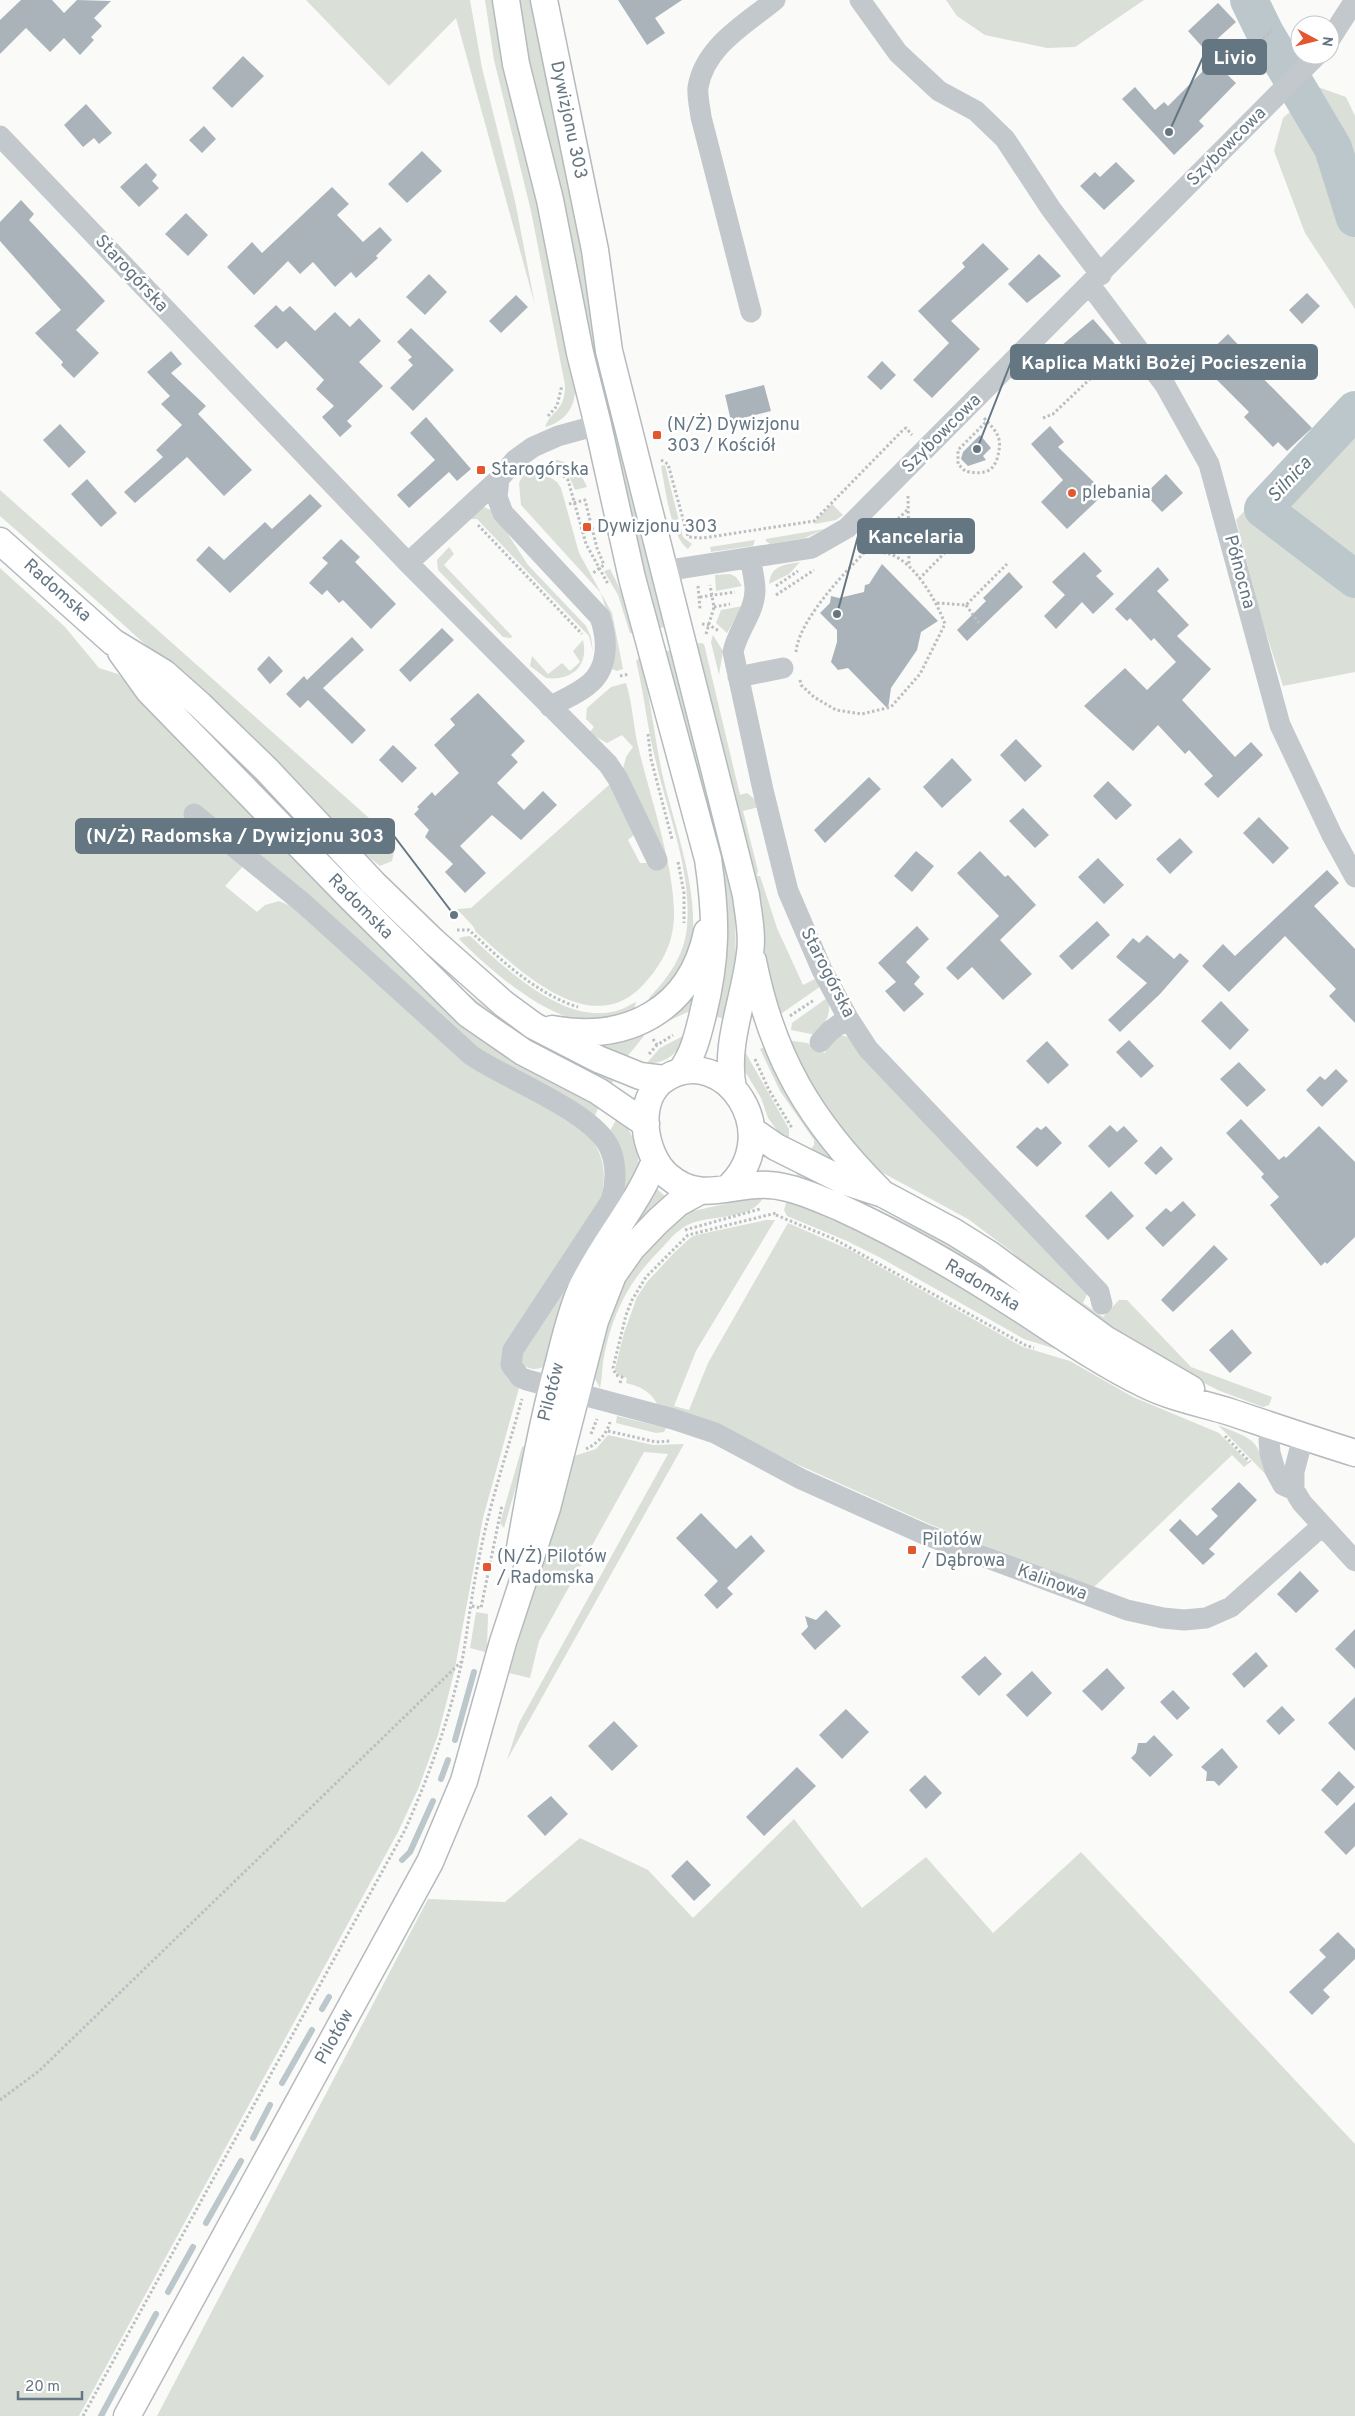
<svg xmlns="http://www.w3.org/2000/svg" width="1355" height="2416" viewBox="0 0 1355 2416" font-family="Overpass,sans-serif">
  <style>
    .green { fill: #dadfd7 }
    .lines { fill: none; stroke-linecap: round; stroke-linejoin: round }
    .stream { stroke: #bbc7cb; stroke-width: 6 }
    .river { stroke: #bbc7cb; stroke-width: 38 }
    .building { fill: #aab3b9 }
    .major-casing { stroke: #b5babe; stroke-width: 29 }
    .path { stroke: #bbbfc2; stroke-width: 3; stroke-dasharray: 2.5 2.5; stroke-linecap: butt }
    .minor { stroke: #c3c8cc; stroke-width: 21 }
    .major { stroke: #fff; stroke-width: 26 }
    .poi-dot { fill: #e4572e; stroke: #fff; stroke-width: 2 }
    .labels { text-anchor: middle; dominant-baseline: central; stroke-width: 5; stroke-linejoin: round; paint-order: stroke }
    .street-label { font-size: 18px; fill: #657683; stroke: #fff }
    .poi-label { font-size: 18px; fill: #657683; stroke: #fff; text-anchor: start }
    .water-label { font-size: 19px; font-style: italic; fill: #60757c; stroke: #fff }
    .leader { fill: none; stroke: #657683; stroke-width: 2 }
    .callout-dot { fill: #657683; stroke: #fff; stroke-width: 2 }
    .callout { fill: #657683; stroke: #657683; stroke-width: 2 }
    .callout-label { font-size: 19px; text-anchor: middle; font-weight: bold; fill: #fff }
  </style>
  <rect width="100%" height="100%" fill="#fafaf8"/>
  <path class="green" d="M306,0H470L482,68L515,201L535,305L456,18L389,86Z
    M485,0H493L575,384C577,406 565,422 545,427C552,409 565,412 565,385L531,211L494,60Z
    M517,0H532L546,78L573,184L665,627L655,629L525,52Z
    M946,0H1144L1075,47L1047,48L985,35L957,16Z
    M1318,87L1346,97L1355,116V309L1305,233L1274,151L1283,118Z
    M1355,394V672L1283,686L1261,617L1236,520Z
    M552,459C571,462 580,470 587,487L575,490L569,476Z
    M532,465L557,482L561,488L579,553L612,613L623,669L617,671L612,669L615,653L613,632L601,593L521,505L519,483L526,469Z
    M665,465L683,537L692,544L688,549C671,538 665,486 661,466Z
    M0,490L396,842L392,861L380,866L365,854C248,736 126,625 0,516Z
    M832,504L843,515L836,520L815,524L814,522Z
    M484,507L493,511L528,565L586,626L591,637L593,652L589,636L477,519H468Z
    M824,529L805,538L770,544L766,541V539Z
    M755,540L753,546L711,552L710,547Z
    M449,547L454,554L444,565L512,636L511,638L503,637L438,570L437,560Z
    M800,562L789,574L769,584C771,565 784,565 800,562Z
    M0,568L65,627L99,668L118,674L466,1027L517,1063L599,1106L594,1118L499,1064L245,864L225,886L257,912L265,905L279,901L293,907L588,1133C606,1159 606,1173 601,1203L505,1373L508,1379L519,1388L483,1518L454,1673L438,1735L419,1787L398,1832L79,2416H0Z
    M610,569L623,595L635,634L630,633L618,595L604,571Z
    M730,574L736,577L742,586L716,591L715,575Z
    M743,606L727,633L716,623L721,610Z
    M713,635L723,651L719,675L711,642Z
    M583,640C589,666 572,681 546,678L530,666L532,656L548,674L562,663L570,671L580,662L573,651Z
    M701,643L704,644L740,795L747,793L757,801L759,807L743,811L758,871L757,876H760L777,928L803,985L817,978L821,986L775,1018L767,981L763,929L694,644Z
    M672,650L735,908L736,975L729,1020L714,1016L721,989L661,652Z
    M640,657C650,695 654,734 662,773C674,826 701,893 691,948C686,971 668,987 654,1004L649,998C668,978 685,955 687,926C692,870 667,812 655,758C647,726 644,693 636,661Z
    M155,683L204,722L296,822L466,992L497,1016L547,1048L614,1079L611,1086L545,1052L478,1008Z
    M626,683C633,705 633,727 639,750C650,797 680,883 673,928C670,950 658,969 643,985C590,1042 517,968 476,932L473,926L457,909L471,908L610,784L635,834L628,840L640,863H650L623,769L626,757L633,747L622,735L607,743L589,733L594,727L586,719L587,708L611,687Z
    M470,936C505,968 561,1022 611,1012C620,1011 628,1006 636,1002L632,1017C622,1019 612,1022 602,1023C553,1026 492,972 459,939L462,937Z
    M696,986L692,1010L664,1023L662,1019Z
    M827,998C833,1014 825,1022 816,1035L791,1030L792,1023Z
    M641,1031L644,1036L626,1058L594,1045Z
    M685,1035C679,1054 666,1063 646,1064L660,1048Z
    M841,1035L852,1038L1088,1292L1083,1303L1103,1317L1119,1300H1127L1191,1367L1272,1397L1269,1405L1263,1407L1220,1391L1162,1362L1047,1285L1012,1252L968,1219L872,1167L809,1093L786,1040L807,1043L825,1053L828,1042Z
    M767,1046L839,1164L810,1151L814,1145V1140L780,1091L760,1049Z
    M744,1050L789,1129V1139L779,1133L768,1118L761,1098L743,1068Z
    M617,1118C633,1130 638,1147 639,1167L545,1366C536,1371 530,1369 522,1365L519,1353L611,1213L609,1133Z
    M798,1171L923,1231L952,1242L1053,1313L795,1179Z
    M656,1188L666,1197L625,1238Z
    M765,1194C753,1224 708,1212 684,1227C674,1233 667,1243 659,1251C627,1283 611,1317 603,1362C602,1370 602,1379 600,1388L594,1377V1360L626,1273L658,1238L688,1212L725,1204L747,1196Z
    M787,1200C849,1225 907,1255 965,1289C999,1308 1034,1327 1065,1352L1024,1339L881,1258L847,1241L787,1216L784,1210Z
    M766,1220H775L696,1351L674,1406L689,1410L708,1363L788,1223L850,1250L1023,1347L1070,1361L1133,1397L1219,1433L1249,1463L1244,1467L1232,1455L1094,1587L934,1526L792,1462L720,1426L658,1406C651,1391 641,1387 626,1383L627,1378L618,1375L615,1369L624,1333L637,1297L647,1282L673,1254L690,1238L696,1235Z
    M617,1416L666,1428L664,1432L656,1433L616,1423Z
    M1218,1425C1257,1441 1256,1438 1269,1478Z
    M608,1435L653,1445L684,1444L507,1760L519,1723L668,1454L644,1452L539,1641L530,1678L509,1673L574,1456L596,1449Z
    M526,1445H528L504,1528L500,1523L522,1447Z
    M476,1612L488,1614L487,1650L485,1652L470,1648Z
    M794,1819L862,1908L926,1857L993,1933L1081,1852L1355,2144V2416H157L428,1899L505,1902L580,1838L648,1870L693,1918Z"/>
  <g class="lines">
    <path class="stream" d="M455,1740L474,1672
      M441,1779L448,1760
      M402,1860L410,1852L433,1801
      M322,2009L329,1997
      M282,2083L312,2030
      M253,2138L270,2105
      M206,2223L241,2161
      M168,2292L193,2247
      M101,2416L156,2314"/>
    <path class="river" d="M1249,0L1265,33L1333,148L1355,218
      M1355,410L1263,509L1355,579"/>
  </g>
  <path class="building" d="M21,0H52L64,13L77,0L111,1L94,18L102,26L91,37L94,40L80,55L64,38L50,52L26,28L0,54V20Z
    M618,0H682L655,18L665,33L647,45Z
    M1218,3L1236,22L1205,50L1188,31Z
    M243,56L264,76L232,108L212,88Z
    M1213,61L1236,83L1199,121L1204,126L1174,155L1122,99L1135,87L1155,110L1164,102L1168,106Z
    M86,104L112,133L99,144L94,138L83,147L64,125Z
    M204,126L216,139L202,153L189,140Z
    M422,151L442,171L407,203L388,184Z
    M1116,162L1135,181L1104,210L1080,186L1095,172L1100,177Z
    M146,163L157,175L152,181L159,188L139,207L120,187Z
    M332,187L349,204L337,215L363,242L380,227L392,240L376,256L378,258L356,278L351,272L335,287L313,262L300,274L288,261L254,295L227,267L252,242L262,253Z
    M21,200L34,214L29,220L105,301L76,330L99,353L74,378L61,365L63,362L35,333L61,310L0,241V222Z
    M186,213L208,235L188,256L165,234Z
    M983,243L1009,269L951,321L980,349L932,398L913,380L949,343L918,311L965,267L962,263Z
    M1039,254L1061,276L1027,303L1008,284Z
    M429,274L447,292L425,315L406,297Z
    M1307,293L1320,306L1302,324L1289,310Z
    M516,295L528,307L501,333L489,321Z
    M276,305L283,312L290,306L315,331L335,312L350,327L359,318L381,341L359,362L383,386L347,421L352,426L340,437L322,417L334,406L316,389L324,380L286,341L277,349L254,326Z
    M1093,319L1127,358L1111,372L1090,347L1067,366L1055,351Z
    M411,328L454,370L413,411L390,388L413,365L408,360L412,357L397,342Z
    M1228,334L1249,356L1245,360L1312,428L1287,451L1278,442L1273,447L1244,417L1249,412L1199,362Z
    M171,351L182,364L171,373L206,406L198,414L252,470L224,496L187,457L135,503L124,492L163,457L156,450L182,425L161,404L170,396L147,372Z
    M882,361L896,375L881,390L867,377Z
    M764,385L771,411L731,421L725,395Z
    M426,417L471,469L457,481L449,472L409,508L397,495L435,460L410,433Z
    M60,424L86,452L69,468L43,440Z
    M1050,426L1064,442L1058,447L1105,493L1067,529L1041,502L1063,480L1031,444Z
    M980,435L991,448L983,456L986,460L968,466L961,459L963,452Z
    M1166,474L1183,493L1162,512L1145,494Z
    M87,479L117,513L101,527L71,494Z
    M310,494L322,506L230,593L196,560L209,546L224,560L265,522L272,529Z
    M341,539L360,557L355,562L396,604L371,629L343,600L339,603L327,590L322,595L309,583L328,563L322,558Z
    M1084,552L1102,571L1096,576L1114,594L1093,614L1082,602L1056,629L1044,616L1065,595L1052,582Z
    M882,564L938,621L921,632L917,650L891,688L888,709L848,668L838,670L831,662L837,642V630L820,613L830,603L831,596L839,598L864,592L865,585L869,584Z
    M1158,567L1169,580L1157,591L1189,625L1177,636L1211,669L1182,700L1235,757L1251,742L1263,755L1218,798L1204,784L1213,776L1189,750L1185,754L1158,725L1133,751L1084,706L1125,668L1147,690L1176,662L1154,638L1151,641L1130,618L1127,621L1115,609Z
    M1009,572L1023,587L967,641L957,630L986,601L983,598Z
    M442,628L454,640L410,682L399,670Z
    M352,637L364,650L323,688L366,730L352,744L308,700L300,708L286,694L304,676L307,680Z
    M269,656L283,671L270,684L257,669Z
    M478,693L525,741L511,755L518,762L497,783L524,810L543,791L557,805L521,840L492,815L460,846L486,873L465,893L445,872L453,864L425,837L429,830L414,814L419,809L417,807L432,792L435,796L459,773L434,745L455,725L450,719Z
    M1016,739L1042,766L1025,782L1000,755Z
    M393,745L417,768L402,783L379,760Z
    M952,758L972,780L942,808L923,787Z
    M869,777L881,789L825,843L814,830Z
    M1108,781L1132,805L1116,820L1093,796Z
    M1023,808L1049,835L1035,848L1009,821Z
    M1259,817L1289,848L1273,864L1243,833Z
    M1180,838L1193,852L1170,874L1156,859Z
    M916,851L934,866L912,892L894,876Z
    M980,851L1005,877L1008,875L1036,905L1000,940L1032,974L1003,1000L972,967L958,980L946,968L999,916L957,873Z
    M1098,858L1124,885L1104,904L1078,877Z
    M1327,870L1339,883L1314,906L1355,949V1023L1329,996L1336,989L1285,936L1229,992L1202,966L1223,944L1235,956Z
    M1097,921L1110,935L1072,970L1059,956Z
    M917,926L929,939L906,962L920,977L914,984L924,994L904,1012L885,991L896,982L878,963Z
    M1147,935L1174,959L1180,953L1189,961L1160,994L1120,1032L1108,1020L1147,983L1116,957L1133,938L1139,943Z
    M1221,1001L1249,1030L1230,1050L1201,1021Z
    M1129,1040L1154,1066L1141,1078L1116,1052Z
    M1047,1041L1069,1065L1048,1084L1026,1061Z
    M1239,1062L1266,1090L1247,1107L1220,1079Z
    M1336,1069L1348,1081L1322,1107L1306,1090L1320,1076L1325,1080Z
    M1241,1119L1279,1160L1284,1156L1286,1158L1319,1126L1355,1162V1237L1327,1264L1325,1262L1321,1266L1270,1205L1279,1197L1261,1177L1264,1174L1226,1133Z
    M1110,1125L1117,1132L1124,1126L1138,1141L1109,1168L1088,1146Z
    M1046,1126L1062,1143L1037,1167L1016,1147L1037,1127L1041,1130Z
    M1161,1146L1173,1159L1156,1175L1144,1163Z
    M1111,1191L1134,1216L1108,1240L1085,1216Z
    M1183,1201L1196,1215L1163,1247L1145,1228L1166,1208L1171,1212Z
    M1214,1245L1228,1259L1173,1312L1161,1300Z
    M1232,1329L1252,1353L1230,1373L1209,1350Z
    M1239,1482L1257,1500L1209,1549L1215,1554L1203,1565L1169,1530L1180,1519L1197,1536L1218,1516L1211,1509Z
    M701,1513L736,1549L751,1535L765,1551L727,1588L733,1594L717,1609L704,1595L718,1581L676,1538Z
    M1300,1571L1319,1591L1296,1613L1277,1594Z
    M826,1610L841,1626L815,1650L801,1634L808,1627L805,1616L816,1620Z
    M1355,1629V1669L1335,1649Z
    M1256,1652L1268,1666L1244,1688L1232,1674Z
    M985,1656L1002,1674L979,1696L961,1677Z
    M1107,1668L1125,1688L1102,1711L1082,1691Z
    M1032,1671L1052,1693L1027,1717L1006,1695Z
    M1173,1690L1190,1708L1177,1720L1160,1702Z
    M1355,1697V1751L1328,1723Z
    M1282,1706L1295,1720L1279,1735L1266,1721Z
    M846,1709L869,1732L842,1759L819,1735Z
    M614,1721L638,1746L612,1771L588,1746Z
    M1154,1735L1173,1755L1150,1777L1131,1758L1136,1753L1138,1743H1146Z
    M1222,1748L1238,1767L1219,1786L1214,1781H1206L1207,1772L1201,1767Z
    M797,1767L816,1786L764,1836L746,1817Z
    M1339,1771L1355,1787L1337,1806L1321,1790Z
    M925,1775L942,1793L926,1809L909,1790Z
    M551,1796L568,1814L545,1836L527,1816Z
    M1355,1802V1846L1346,1855L1324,1832Z
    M687,1860L711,1885L694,1901L671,1876Z
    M1338,1932L1355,1949V1959L1323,1990L1330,1997L1312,2015L1289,1992L1326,1957L1319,1950Z"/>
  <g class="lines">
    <defs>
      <path id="major" d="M506,0L516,64L550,200L580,353L598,425L632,578L708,859C717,919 717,959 702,1018C697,1038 693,1055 681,1071
        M544,0L595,250L609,351L746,895C748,913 753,934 750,953C745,999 724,1043 733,1089
        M0,541L113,642L164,673L200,705L267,770L373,883L433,941L504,1004L534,1026L598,1059L640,1076L664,1079
        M121,652L149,691L351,898L468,1014L523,1052L598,1091L646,1124
        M753,961C772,1057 810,1121 879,1190
        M552,1029C627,1043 691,1010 707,932
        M753,1131L776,1147L846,1182L883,1194L954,1232L989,1254L1105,1339L1191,1389
        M728,1188C787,1133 724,1043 666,1078C634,1097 643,1155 668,1176C701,1205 731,1182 769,1185C791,1186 818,1198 839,1207C896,1233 952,1265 1005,1299C1051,1328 1095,1360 1144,1384C1172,1398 1201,1403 1230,1412C1272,1426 1313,1440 1355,1453
        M520,1548C531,1485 542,1423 559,1362C565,1338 571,1312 581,1289C602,1244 636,1207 655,1161
        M127,2416L430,1862L464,1781L503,1642L547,1508L595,1321L613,1275L632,1248L658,1221L678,1203L700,1191"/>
    </defs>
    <use href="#major" class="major-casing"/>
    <path class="path" d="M1235,59L1272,31
      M548,416L557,406L562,385
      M984,418C998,433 1003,438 997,459C995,465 991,471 984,472C979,474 970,472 965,471L958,464V450L987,421
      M1043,418L1053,414L1091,378L1092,363
      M661,460L668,464L688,537L703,538L814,521L903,430L906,428L912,435
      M550,461L553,466L568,480L586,544L608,584
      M908,496L909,565
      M569,504L585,500L597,548L604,565L593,573
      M478,525L582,634
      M919,579L971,526
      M698,586L700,609
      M776,586L798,571
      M776,595L814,570
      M700,597L735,592
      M937,603L966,605L1007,564
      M966,605L979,623
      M714,607L730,604
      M702,624L709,625L719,631
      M706,634L714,607L710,585
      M796,652C800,609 877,541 908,509
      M620,676L629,674
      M800,680L801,685L814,697L836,710L862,714L891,707L920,674L945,624C936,600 915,563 890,554C884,552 874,553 867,552
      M648,734L651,759L672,839
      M678,862L684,893V923
      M457,930H469C500,959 536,994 578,1007
      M790,1016L814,1000
      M653,1039L657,1045
      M649,1054L657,1045L673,1035
      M755,1059L769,1090L792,1128
      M776,1215L834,1239L1025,1345L1034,1348
      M685,1230L760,1209
      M620,1383L622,1377L616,1375L613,1368L626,1315L632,1300L646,1277L688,1235L776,1213
      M608,1431L656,1442L671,1441
      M591,1434L597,1419
      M1225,1436L1250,1462
      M586,1449C597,1444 607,1434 610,1422
      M472,1606L481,1608L502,1505
      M0,2100L39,2071L461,1662
      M83,2416L405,1830C429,1776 449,1720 462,1661C468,1629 471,1596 478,1564C488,1508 507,1453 522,1399"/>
    <path class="minor" d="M860,0L898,53L939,91L976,111L1005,139L1051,209L1101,275
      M1330,39L1355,0
      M0,136L408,563L608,764L618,779L657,860
      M1090,285L1165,385L1209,464L1280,725L1332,835L1355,877
      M751,312L701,117C700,108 697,96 698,87C705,46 746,24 775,0
      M499,479L497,497L503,513L600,617C608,640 609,669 588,685C577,694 562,700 550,707
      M750,558C752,568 755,580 755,590C755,612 737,631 733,652L763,790L788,891L822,970L848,1018L868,1049L1099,1292L1102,1304
      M408,563L499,479L515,460L533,447L558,436L598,425
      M664,571L812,548L847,528L1317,55
      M738,677L783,668
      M194,814L303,903L471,1055C505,1079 595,1112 610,1149C617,1165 616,1185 611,1201L513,1350L511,1365L520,1377L527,1380L673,1419L715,1433L801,1479L926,1535L1127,1610L1163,1618L1184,1620L1206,1618L1231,1607L1322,1526
      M820,1042L830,1031L848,1018
      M1273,1427L1269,1440L1270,1453L1275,1470L1283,1485L1294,1490L1302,1503L1355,1561
      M1294,1490V1472L1303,1437"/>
    <use href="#major" class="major"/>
  </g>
  <g class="poi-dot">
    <rect x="652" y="430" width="10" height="10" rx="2.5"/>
    <rect x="476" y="465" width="10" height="10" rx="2.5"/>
    <circle cx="1072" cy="493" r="5"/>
    <rect x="582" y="522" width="10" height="10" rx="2.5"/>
    <rect x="907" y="1545" width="10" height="10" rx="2.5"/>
    <rect x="482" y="1562" width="10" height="10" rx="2.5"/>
  </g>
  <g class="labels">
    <g class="street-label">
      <text transform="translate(568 120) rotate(78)">Dywizjonu 303</text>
      <text transform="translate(1227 147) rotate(-45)">Szybowcowa</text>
      <text transform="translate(131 274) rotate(47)">Starogórska</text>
      <text transform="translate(942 434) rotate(-45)">Szybowcowa</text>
      <text transform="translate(1239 572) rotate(75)">Północna</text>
      <text transform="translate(57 591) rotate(42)">Radomska</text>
      <text transform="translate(360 907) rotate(45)">Radomska</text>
      <text transform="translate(827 973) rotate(63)">Starogórska</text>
      <text transform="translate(982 1286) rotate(31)">Radomska</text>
      <text transform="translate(552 1392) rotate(-76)">Pilotów</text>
      <text transform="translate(1052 1583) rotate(20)">Kalinowa</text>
      <text transform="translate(335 2037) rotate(-61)">Pilotów</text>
    </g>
    <g class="poi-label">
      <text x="667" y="425">(N/Ż) Dywizjonu<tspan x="667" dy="21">303 / Kościół</tspan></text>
      <text x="491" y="470">Starogórska</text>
      <text x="1082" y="493">plebania</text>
      <text x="597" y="527">Dywizjonu 303</text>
      <text x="922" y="1540">Pilotów<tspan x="922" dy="21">/ Dąbrowa</tspan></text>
      <text x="497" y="1557">(N/Ż) Pilotów<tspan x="497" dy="21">/ Radomska</tspan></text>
    </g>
    <g class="water-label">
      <text transform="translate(1290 480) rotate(-47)">Silnica</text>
    </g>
  </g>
  <path class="leader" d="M1169 132L1203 57M977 449L1011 362M837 614L858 536M454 915L394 836"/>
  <g class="callout-dot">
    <circle cx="1169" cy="132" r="5"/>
    <circle cx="977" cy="449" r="5"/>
    <circle cx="837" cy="614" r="5"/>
    <circle cx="454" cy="915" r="5"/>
  </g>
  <g class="callout">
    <rect x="1203" y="40" width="63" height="34" rx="5"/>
    <rect x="1011" y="345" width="306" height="34" rx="5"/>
    <rect x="858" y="519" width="116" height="34" rx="5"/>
    <rect x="76" y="819" width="318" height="34" rx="5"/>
  </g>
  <g class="callout-label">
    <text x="1235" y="64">Livio</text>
    <text x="1164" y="369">Kaplica Matki Bożej Pocieszenia</text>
    <text x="916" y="543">Kancelaria</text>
    <text x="235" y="842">(N/Ż) Radomska / Dywizjonu 303</text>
  </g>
  <g transform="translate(1315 40) rotate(97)"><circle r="24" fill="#ffffff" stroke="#c1c8cd"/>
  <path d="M0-4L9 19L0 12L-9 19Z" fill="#e4572e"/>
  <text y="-8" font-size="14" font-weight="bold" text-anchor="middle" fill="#657683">N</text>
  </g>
  <path d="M18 2391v8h64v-8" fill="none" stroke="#657683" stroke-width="2.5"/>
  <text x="25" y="2391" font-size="15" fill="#657683" stroke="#ffffff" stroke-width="4" paint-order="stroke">20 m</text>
</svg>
